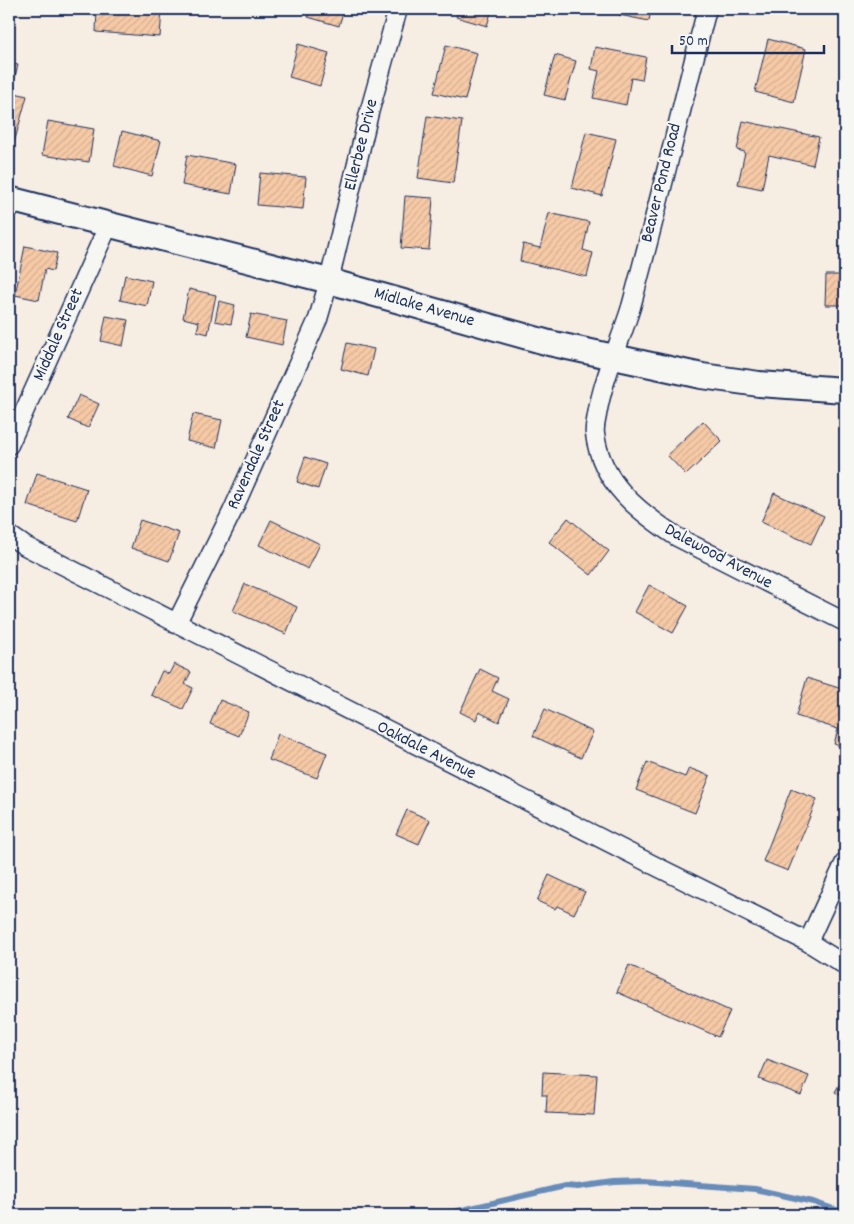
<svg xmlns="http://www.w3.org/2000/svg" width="854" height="1224" viewBox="0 0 854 1224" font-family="Dekko,sans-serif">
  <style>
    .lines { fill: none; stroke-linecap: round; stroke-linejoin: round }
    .stream { stroke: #678cb9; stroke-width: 6 }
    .building { fill: url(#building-hatch); stroke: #1b2f5e }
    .street-casing { stroke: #1b2f5e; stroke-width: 21 }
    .secondary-casing { stroke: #1b2f5e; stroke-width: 28 }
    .street { stroke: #f6f6f2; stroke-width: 18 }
    .secondary { stroke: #f6f6f2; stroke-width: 24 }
    .labels { text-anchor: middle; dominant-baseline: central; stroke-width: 4; stroke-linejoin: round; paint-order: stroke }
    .street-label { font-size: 18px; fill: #1b2f5e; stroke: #f6f6f2 }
  </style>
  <defs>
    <pattern id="building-hatch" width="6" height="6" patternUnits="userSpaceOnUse" patternTransform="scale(1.25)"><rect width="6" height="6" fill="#f7caa6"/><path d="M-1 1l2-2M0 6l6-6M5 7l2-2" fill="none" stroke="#d3ae91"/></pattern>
  </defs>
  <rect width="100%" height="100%" fill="#f6ede3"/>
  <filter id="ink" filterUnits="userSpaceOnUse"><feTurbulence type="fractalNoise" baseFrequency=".02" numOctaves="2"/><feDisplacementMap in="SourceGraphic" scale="10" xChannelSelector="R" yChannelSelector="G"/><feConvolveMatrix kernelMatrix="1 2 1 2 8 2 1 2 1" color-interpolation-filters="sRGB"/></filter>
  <g filter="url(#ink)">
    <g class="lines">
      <path class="stream" d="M441,1215L565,1186L578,1187L614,1182L644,1181L755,1189L813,1202L845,1213"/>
    </g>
    <path class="building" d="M97,9H162L160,37L96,32Z
      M311,9H344L339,26L308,17Z
      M459,9H492L487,26L456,17Z
      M620,9H651L649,21L619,15Z
      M768,39L806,49L794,102L755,92Z
      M298,44L329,53L320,86L289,77Z
      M446,45L477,53L465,100L434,93Z
      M595,47L646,57L642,80L631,78L626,105L593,98L599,71L591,69Z
      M555,55L576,61L565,100L544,95Z
      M9,63L18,65L11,92L27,96L14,143L9,142Z
      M427,116L462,121L453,183L418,178Z
      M48,121L94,129L89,162L42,155Z
      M743,121L819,137L813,165L769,155L762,189L738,184L745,152L737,150Z
      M122,131L161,141L152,176L114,166Z
      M586,132L616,139L602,196L572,188Z
      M187,155L236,164L231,194L182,185Z
      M260,173L306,177L303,209L257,205Z
      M405,196L433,198L429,250L401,248Z
      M549,213L589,222L583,250L593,253L587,277L520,261L523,244L540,248Z
      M25,246L57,253L53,271L45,269L39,300L15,295Z
      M125,275L152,281L147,306L120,300Z
      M826,275H845V305H825Z
      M189,289L216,295L208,334L197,331L199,322L183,318Z
      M219,301L235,305L231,324L215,321Z
      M251,314L287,321L282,345L246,337Z
      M106,316L128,320L123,346L101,341Z
      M347,343L374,349L368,376L341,369Z
      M79,395L99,404L88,428L68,419Z
      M193,414L222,420L216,448L187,441Z
      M703,421L722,441L686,475L667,455Z
      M305,457L326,464L318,489L297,482Z
      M37,473L87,489L77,521L27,505Z
      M774,493L824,516L811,544L761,522Z
      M568,518L609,551L591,575L549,542Z
      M140,520L179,533L169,561L131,548Z
      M271,520L320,544L308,569L259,545Z
      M245,584L297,607L286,634L233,611Z
      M649,585L688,606L673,633L635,612Z
      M174,664L191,672L185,684L193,688L183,709L151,695L162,671L169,674Z
      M480,669L498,678L492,691L509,699L499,722L479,712L476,720L460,712Z
      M807,678L845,690V747L834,744L838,729L796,716Z
      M220,700L249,712L239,736L210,724Z
      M545,709L593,732L581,758L533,736Z
      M278,734L327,753L317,778L269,760Z
      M647,762L685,777L689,768L710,776L695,813L636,790Z
      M791,789L817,799L788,871L763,861Z
      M407,810L430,820L419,844L396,834Z
      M549,875L585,892L574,914L557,906L555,909L537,901Z
      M629,965L730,1011L718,1037L617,992Z
      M767,1060L809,1076L801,1095L759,1079Z
      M543,1072L597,1075L594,1115L546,1113L547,1095H542Z
      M845,1074V1098L835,1092Z"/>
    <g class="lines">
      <defs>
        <path id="street" d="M707,9C681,108 658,208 631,307C620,343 603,378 597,415C596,421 594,428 595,434C601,483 639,512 677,537L845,622
          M9,445L109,224
          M9,535L25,546C285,680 546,812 808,942L845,965
          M176,624L232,512L318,319L329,281L369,113L398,9
          M808,942L845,862"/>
        <path id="secondary" d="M9,199L329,281L549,343L702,376L759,384L845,390"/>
      </defs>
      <use href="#street" class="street-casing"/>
      <use href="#secondary" class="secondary-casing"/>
      <use href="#street" class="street"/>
      <use href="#secondary" class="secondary"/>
    </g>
  </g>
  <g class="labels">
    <g class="street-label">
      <text transform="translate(362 145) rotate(-76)">Ellerbee Drive</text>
      <text transform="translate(662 183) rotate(-76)">Beaver Pond Road</text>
      <text transform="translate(424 308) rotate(16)">Midlake Avenue</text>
      <text transform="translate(59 335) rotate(-66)">Middale Street</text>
      <text transform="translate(257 455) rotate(-66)">Ravendale Street</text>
      <text transform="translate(718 557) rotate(28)">Dalewood Avenue</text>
      <text transform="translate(426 751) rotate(27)">Oakdale Avenue</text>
    </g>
  </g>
  <rect width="854" height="1224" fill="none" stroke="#f6f6f2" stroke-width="30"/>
  <rect x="15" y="15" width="824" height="1194" fill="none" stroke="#1b2f5e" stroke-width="2" filter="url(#ink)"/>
  <path d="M672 45v8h152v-8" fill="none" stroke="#1b2f5e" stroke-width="2.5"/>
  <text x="679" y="45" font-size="15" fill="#1b2f5e" stroke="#f6f6f2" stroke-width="4" paint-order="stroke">50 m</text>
</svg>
